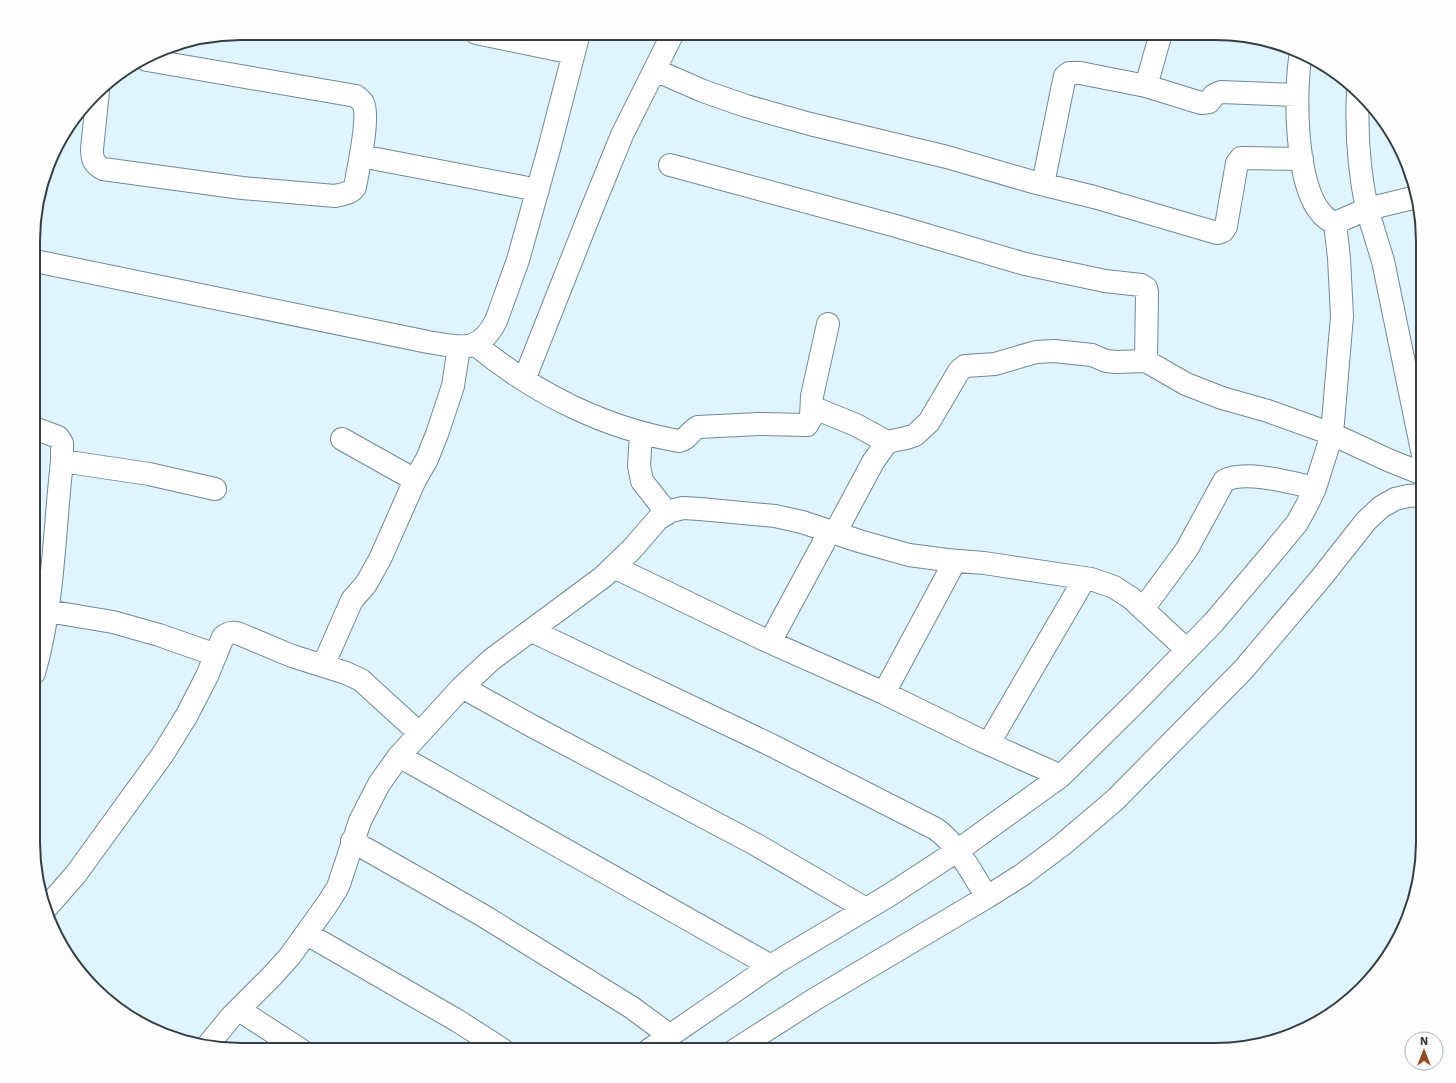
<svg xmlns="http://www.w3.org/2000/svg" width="1456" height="1083" viewBox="0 0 1456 1083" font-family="'Work Sans',sans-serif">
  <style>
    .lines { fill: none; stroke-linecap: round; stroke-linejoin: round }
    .minor-casing { stroke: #718893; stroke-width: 24 }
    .minor { stroke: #fff; stroke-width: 22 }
    .rim { fill: none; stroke: #343e43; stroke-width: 2 }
  </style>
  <rect width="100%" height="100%" fill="#e0f4fe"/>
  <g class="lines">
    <defs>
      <path id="minor" d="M476,33L573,53
        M1301,53C1294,90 1295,186 1322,214C1325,218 1330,221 1335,223L1367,209L1383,261L1423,455
        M655,70L703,91L746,106L810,124L947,157L1033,182L1094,197L1217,233L1223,231L1226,226L1237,163L1241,158L1302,159
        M1146,86L1161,33
        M98,91L92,149C92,160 94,164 103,169L242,188L335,196C343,194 350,194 355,187C358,170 370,117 363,103C361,100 358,98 356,96L147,60
        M1358,92C1356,132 1359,171 1367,209L1417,197
        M361,156L538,190
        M670,165L896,226L1025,264L1105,281L1141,285L1146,288L1147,292L1146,361
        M1043,184L1062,90L1065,76L1069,73H1080L1146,86L1201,103L1209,102L1214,95L1221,92L1297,95
        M35,261L428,342C460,347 478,355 496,321L518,260L549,149L579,33
        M476,345C534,393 604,428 679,441C687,440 690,431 698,427L759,424L807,425L811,418L812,396L828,324
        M524,380L591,211L622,135L673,33
        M812,407L856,425L887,442L906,438L915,435L929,422L959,371L965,366L995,364L1036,352L1054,351L1092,355L1106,361L1117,362L1146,361L1186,384L1222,398L1268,411L1332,434L1388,460L1423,474
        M641,433L639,466L642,481L667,513
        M342,439L415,480
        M62,461L149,474L215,489
        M835,533L873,462L887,442
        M614,567L765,640L884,693L980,740L1061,776
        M1143,609L1187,549L1224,481C1244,469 1293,483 1315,488
        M47,611L113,622L159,635L216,655
        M532,631L771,745L936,829C959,846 972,874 987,897
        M770,642L830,531
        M323,666L352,600L366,584L380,559L415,480L427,459L437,434L453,386L459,347
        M34,673C54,604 54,531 62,461V443L58,437L34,428
        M462,687L532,726L755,844L866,909
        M884,693L955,561
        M989,743L1085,578
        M399,756L771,966
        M352,841L482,915L631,1007L669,1035
        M47,907L76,874L163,754L187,715L207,676L223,637C228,633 231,632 237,633L292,656L346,673L361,680L419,733
        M307,934L458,1021L503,1050
        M239,1010L301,1050
        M208,1045L231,1017L273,975L290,956L328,903L338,887L360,821L379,784L399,756L462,687L491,660L603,577L632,549L658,519L671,511L683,508L700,509L775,516L802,522L859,541L909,555L947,560L984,563L1091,579L1114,587L1131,598L1187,650
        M649,1050L777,962L888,896L957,851L1061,776L1140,698L1214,622L1274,551L1297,523L1307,505L1315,488L1332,434L1342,316L1339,258L1335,223
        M735,1050L815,999L987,897L1022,875L1062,845L1115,800L1243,670L1321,578L1366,521L1381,507L1395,499L1408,496L1423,495"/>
    </defs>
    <use href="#minor" class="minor-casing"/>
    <use href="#minor" class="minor"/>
  </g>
  <path d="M0 0H1456V1083H0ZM241 40H1215A201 201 0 0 1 1416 241V842A201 201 0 0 1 1215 1043H241A201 201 0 0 1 40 842V241A201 201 0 0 1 241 40Z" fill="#fdfdfd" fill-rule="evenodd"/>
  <path class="rim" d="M241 40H1215A201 201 0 0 1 1416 241V842A201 201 0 0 1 1215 1043H241A201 201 0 0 1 40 842V241A201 201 0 0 1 241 40Z"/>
  <g transform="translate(1424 1051)"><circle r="19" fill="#fdfdfd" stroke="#adb1b3"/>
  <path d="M0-3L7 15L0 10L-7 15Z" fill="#924d22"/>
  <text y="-6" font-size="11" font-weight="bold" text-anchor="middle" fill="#343e43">N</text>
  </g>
</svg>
